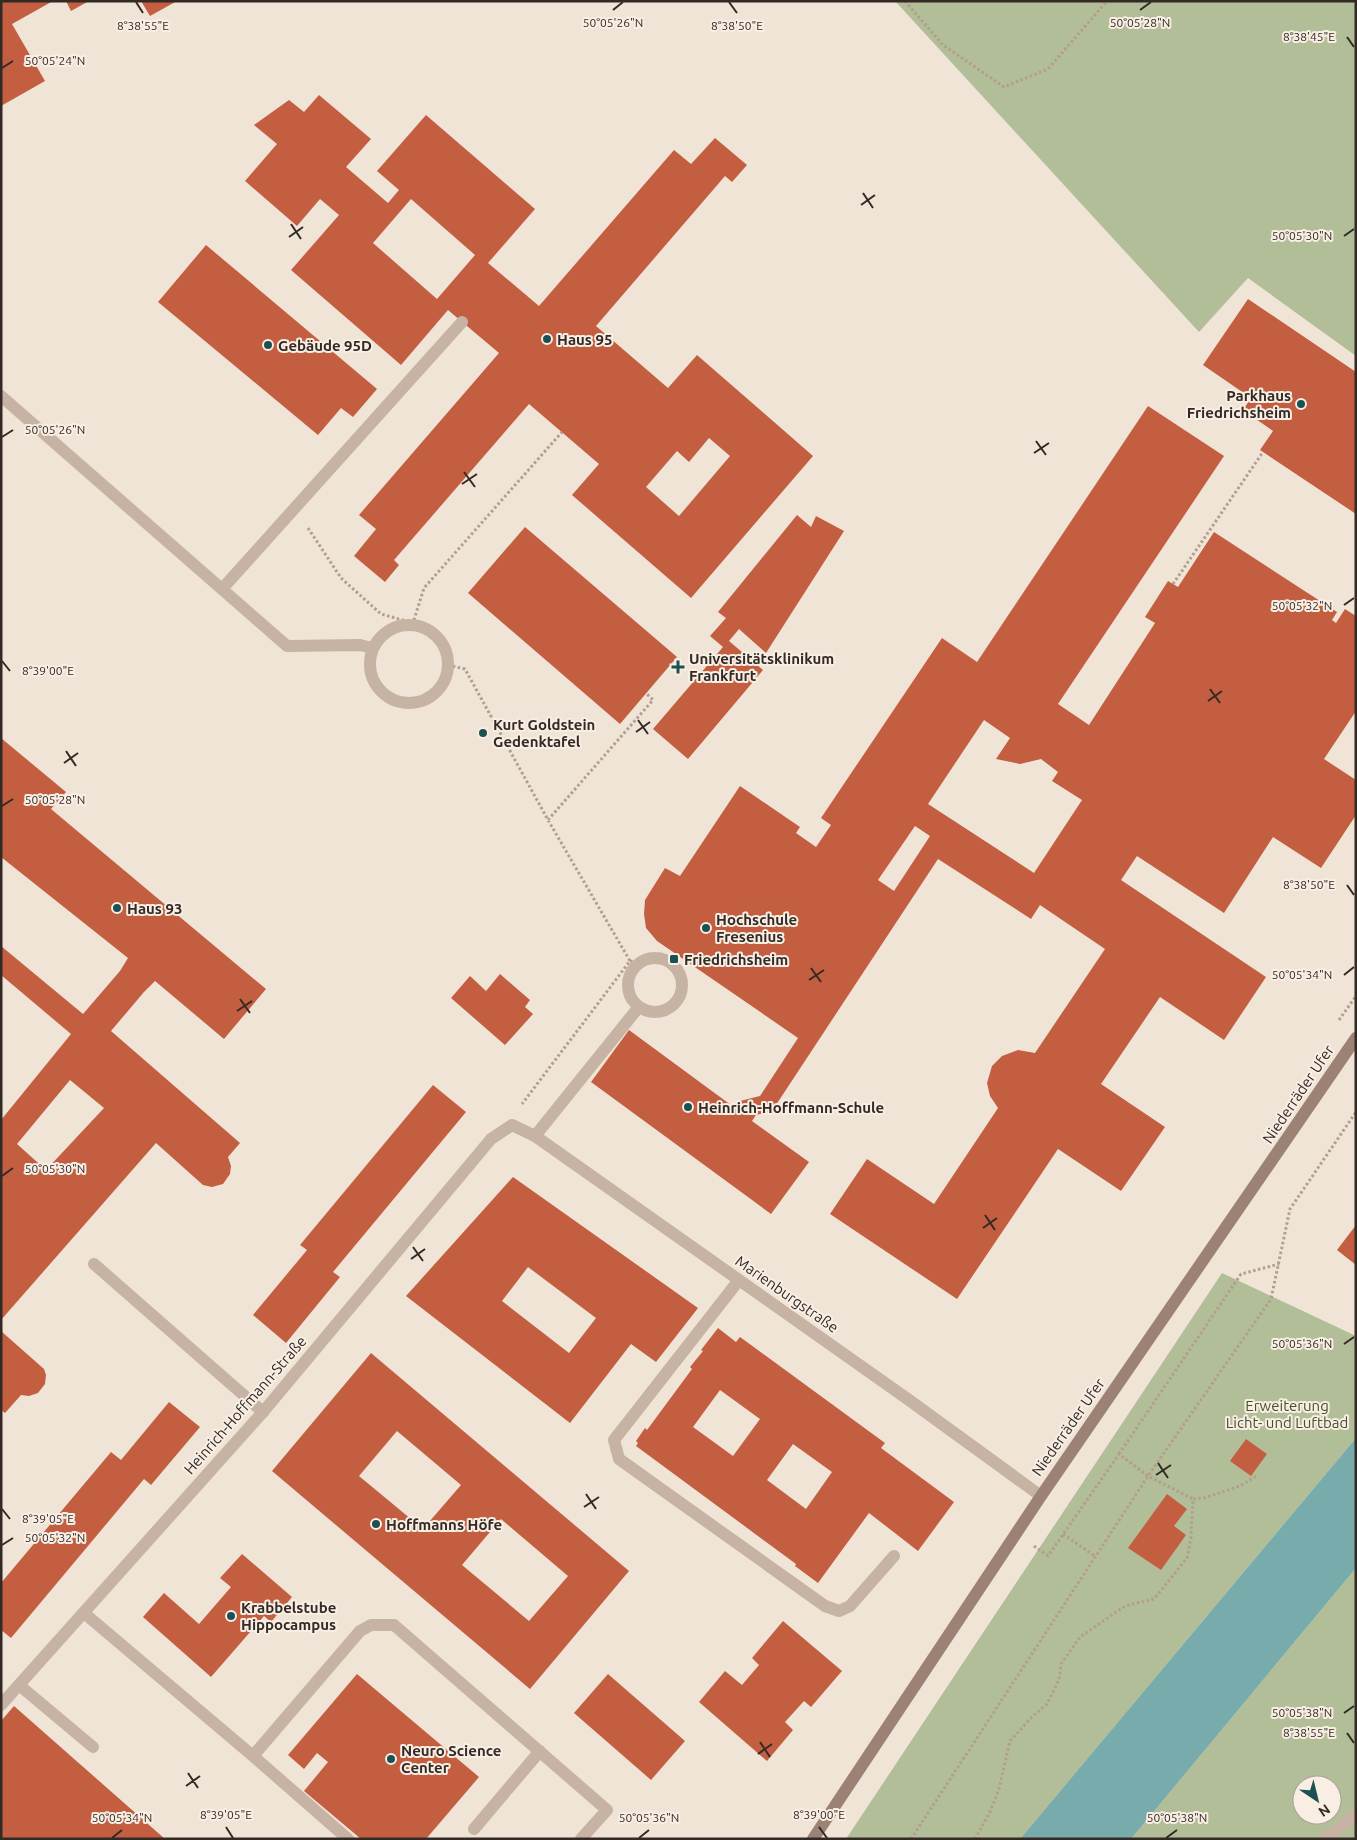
<svg xmlns="http://www.w3.org/2000/svg" width="1357" height="1840" viewBox="0 0 1357 1840" font-family="Ubuntu,sans-serif">
  <style>
    .green { fill: #b2be98; fill-rule: evenodd }
    .water { fill: #77abac }
    .building { fill: #c45e41; fill-rule: evenodd }
    .lines { fill: none; stroke-linecap: round; stroke-linejoin: round }
    .path { stroke: #b39d8e; stroke-width: 3; stroke-dasharray: 2.5 2.5; stroke-linecap: butt }
    .lane { stroke: #c7b3a3; stroke-width: 12 }
    .street { stroke: #c7b3a3; stroke-width: 12 }
    .secondary { stroke: #9b8275; stroke-width: 12 }
    .ticks { fill: none; stroke: #332925; stroke-width: 2 }
    .poi-dot { fill: #1c5153; stroke: #f8eee3; stroke-width: 2 }
    .labels { text-anchor: middle; dominant-baseline: central; stroke-width: 4; stroke-linejoin: round; paint-order: stroke }
    .poi-label { font-size: 15px; font-weight: bold; fill: #332925; stroke: #f8eee3; text-anchor: start }
    .street-label { font-size: 15px; fill: #332925; stroke: #f8eee3 }
    .park-label { font-size: 15px; fill: #43502a; stroke: #f8eee3 }
    .ticks-label { font-size: 12px; text-anchor: middle; fill: #332925; stroke: #f8eee3; stroke-width: 4; stroke-linejoin: round; paint-order: stroke }
  </style>
  <rect width="100%" height="100%" fill="#f0e4d7"/>
  <path class="green" d="M895,1H1356V356L1248,278L1199,332Z
    M1222,1273L1356,1336V1438L1020,1839H846Z
    M1356,1568V1839H1131ZM1302,1785H1332V1815H1302Z"/>
  <path class="water" d="M1356,1438V1568L1131,1839H1020Z"/>
  <path class="building" d="M1,1H53L12,24L45,81L1,106Z
    M66,1H89L71,11Z
    M141,1H177L150,16Z
    M319,95L371,139L346,167L388,203L399,190L377,171L426,115L535,209L488,263L539,306L674,150L691,164L715,138L747,165L732,182L725,176L596,326L668,388L697,355L813,456L691,598L572,495L599,464L529,404L394,560L399,565L385,582L354,556L376,529L359,515L499,353L448,310L401,365L291,270L339,215L320,199L297,226L245,181L277,144L254,125L289,100L304,112ZM411,199L475,255L437,299L373,243ZM709,438L730,456L679,516L646,487L677,451L689,462Z
    M206,245L377,389L353,417L341,408L318,435L158,302Z
    M1248,299L1356,372V514L1260,450L1273,431L1243,410L1251,398L1203,365Z
    M1148,406L1224,456L1058,704L1089,725L1155,623L1145,617L1168,581L1178,587L1214,532L1337,612L1332,620L1336,623L1345,609L1356,616V711L1324,759L1356,780V815L1321,868L1273,837L1224,913L1137,856L1121,880L1266,977L1224,1040L1160,997L1101,1084L1165,1127L1121,1191L1058,1149L957,1299L830,1214L867,1159L934,1204L998,1108L990,1096L987,1083L992,1066L1002,1056L1018,1050L1035,1053L1105,949L1040,905L1031,919L938,859L772,1111L756,1115L752,1121L809,1162L771,1214L591,1082L629,1030L735,1108L740,1101L760,1096L798,1038L657,941L646,928L644,914L645,900L665,868L680,876L740,786L800,827L796,833L816,847L831,825L821,818L942,638L977,662ZM984,720L1010,738L996,759L1020,764L1041,759L1058,772L1052,781L1082,800L1034,873L928,804ZM915,826L930,836L894,891L878,880Z
    M797,515L811,527L816,516L844,531L766,653L739,629L729,641L763,670L688,759L653,729L723,647L710,636L726,618L718,612Z
    M525,527L677,657L620,724L468,593Z
    M1,738L66,792L51,809L266,989L224,1039L155,981L144,992L111,1031L240,1143L228,1157L231,1166L230,1174L223,1184L212,1187L203,1185L156,1143L1,1320V1120L71,1034L1,975V946L83,1014L120,971L128,958L1,857ZM70,1080L104,1108L46,1170L17,1144Z
    M500,974L530,1000L525,1007L533,1014L505,1045L451,998L470,976L486,991Z
    M433,1085L466,1112L333,1272L340,1277L286,1343L253,1315L307,1250L300,1245Z
    M513,1177L698,1308L656,1362L631,1344L570,1423L406,1296ZM528,1267L596,1318L569,1353L502,1301Z
    M1356,1225V1265L1337,1250Z
    M718,1328L736,1342L740,1337L885,1443L881,1448L954,1502L918,1551L869,1513L818,1583L795,1566L796,1564L636,1446L638,1443L636,1441L645,1428L647,1430L692,1369L690,1367L703,1351L701,1350ZM720,1390L760,1419L733,1456L693,1427ZM793,1444L832,1472L806,1509L767,1480Z
    M1,1331L44,1369L46,1375L45,1384L38,1393L29,1396L21,1395L5,1413L1,1410Z
    M371,1353L629,1571L530,1689L272,1471ZM397,1431L461,1485L423,1529L359,1476ZM501,1519L568,1576L529,1621L462,1565Z
    M169,1402L200,1427L151,1485L144,1479L11,1638L1,1630V1583L111,1452L121,1460Z
    M1246,1439L1267,1454L1251,1476L1230,1461Z
    M1167,1494L1187,1509L1174,1526L1186,1535L1161,1570L1128,1548Z
    M242,1554L292,1597L271,1622L264,1616L211,1677L143,1617L164,1593L199,1624L231,1587L220,1578Z
    M783,1621L842,1671L811,1707L804,1701L785,1722L793,1730L767,1761L699,1702L725,1671L742,1685L759,1665L752,1658Z
    M357,1674L479,1777L426,1839H361L304,1791L328,1762L317,1753L304,1769L288,1755Z
    M608,1674L685,1741L651,1780L574,1713Z
    M14,1706L165,1839H1V1721Z"/>
  <g class="lines">
    <path class="path" d="M905,1L943,45L1004,87L1048,69L1107,1
      M308,528L341,578L381,614L413,623L424,588L562,432
      M1173,584L1263,452
      M448,665L465,669L548,820L630,961L522,1104
      M548,820L653,700L646,693
      M630,961L639,962
      M1339,1020L1356,996
      M1119,1454L1241,1274L1279,1264
      M1063,1534L1096,1557
      M1034,1546L1048,1556L1119,1454L1148,1476L1193,1499
      M911,1839L1148,1476L1271,1299L1290,1209L1356,1112
      M975,1839L990,1812L999,1789L1010,1741L1032,1717L1047,1704L1059,1680L1061,1664L1080,1637L1125,1606L1154,1599L1187,1558L1191,1537L1193,1499L1204,1498L1240,1486L1258,1475"/>
    <path class="lane" d="M1,396L287,646L360,645L372,648
      M222,589L462,322
      M370 664a39 39 0 1 1 78 0a39 39 0 1 1-78 0Z
      M628 985a27 27 0 1 1 54 0a27 27 0 1 1-54 0Z
      M535,1136L638,1008
      M94,1264L263,1412
      M739,1280L614,1440L619,1459L825,1606L839,1611L850,1606L894,1556
      M84,1613L253,1756L360,1631L371,1625H394L607,1810L581,1839
      M19,1685L93,1747
      M253,1756L348,1839
      M474,1829L540,1751
      M1325,1839L1356,1814"/>
    <path class="street" d="M1,1705L263,1412L491,1139L512,1125L535,1136L909,1400L1041,1496"/>
    <path class="secondary" d="M813,1839L1041,1496L1356,1038"/>
  </g>
  <path class="ticks" d="M136,2L143,13M729,2L737,13M613,10L623,2M1140,10L1151,2M1347,37L1354,47M2,68L13,61M863,193L873,208M861,205L875,195M291,224L301,239M1344,236L1354,229M289,237L303,227M2,437L13,430M1036,441L1046,455M1034,453L1049,443M464,472L475,487M462,484L477,474M1344,605L1354,598M2,661L10,671M1210,689L1220,703M1208,701L1222,691M638,720L648,734M636,732L650,722M66,751L76,766M64,763L78,753M2,806L13,799M1347,885L1354,895M811,968L821,982M1344,975L1354,967M809,980L824,970M240,999L250,1013M237,1011L252,1001M2,1176L13,1168M985,1215L995,1230M983,1228L997,1218M413,1247L423,1261M411,1259L425,1249M1344,1344L1354,1337M1158,1463L1168,1478M1156,1475L1171,1465M586,1494L596,1509M584,1507L599,1497M2,1509L10,1519M2,1545L13,1538M1344,1713L1354,1706M1347,1733L1354,1743M760,1742L770,1757M758,1754L772,1744M188,1773L198,1788M186,1786L200,1776M226,1827L233,1838M819,1827L827,1838M112,1838L122,1830M639,1838L649,1830M1166,1838L1177,1830"/>
  <g class="poi-dot">
    <circle cx="547" cy="339" r="5"/>
    <circle cx="268" cy="345" r="5"/>
    <circle cx="1301" cy="404" r="5"/>
    <path d="M675.5 659.5h5v5h5v5h-5v5h-5v-5h-5v-5h5z"/>
    <circle cx="483" cy="733" r="5"/>
    <circle cx="117" cy="908" r="5"/>
    <circle cx="706" cy="928" r="5"/>
    <rect x="669" y="954" width="10" height="10" rx="2.5"/>
    <circle cx="688" cy="1107" r="5"/>
    <circle cx="376" cy="1524" r="5"/>
    <circle cx="231" cy="1616" r="5"/>
    <circle cx="391" cy="1759" r="5"/>
  </g>
  <g class="labels">
    <g class="poi-label">
      <text x="557" y="339">Haus 95</text>
      <text x="278" y="345">Gebäude 95D</text>
      <text x="1291" y="395" text-anchor="end">Parkhaus<tspan x="1291" dy="17">Friedrichsheim</tspan></text>
      <text x="689" y="658">Universitätsklinikum<tspan x="689" dy="17">Frankfurt</tspan></text>
      <text x="493" y="724">Kurt Goldstein<tspan x="493" dy="17">Gedenktafel</tspan></text>
      <text x="127" y="908">Haus 93</text>
      <text x="716" y="919">Hochschule<tspan x="716" dy="17">Fresenius</tspan></text>
      <text x="684" y="959">Friedrichsheim</text>
      <text x="698" y="1107">Heinrich-Hoffmann-Schule</text>
      <text x="386" y="1524">Hoffmanns Höfe</text>
      <text x="241" y="1607">Krabbelstube<tspan x="241" dy="17">Hippocampus</tspan></text>
      <text x="401" y="1750">Neuro Science<tspan x="401" dy="17">Center</tspan></text>
    </g>
    <g class="street-label">
      <text transform="translate(1298 1094) rotate(-56)">Niederräder Ufer</text>
      <text transform="translate(787 1294) rotate(35)">Marienburgstraße</text>
      <text transform="translate(245 1405) rotate(-49)">Heinrich-Hoffmann-Straße</text>
      <text transform="translate(1068 1427) rotate(-55)">Niederräder Ufer</text>
    </g>
    <g class="park-label">
      <text x="1287" y="1405">Erweiterung<tspan x="1287" dy="17">Licht- und Luftbad</tspan></text>
    </g>
  </g>
  <g class="ticks-label">
    <text x="613" y="27">50°05'26"N</text>
    <text x="1140" y="27">50°05'28"N</text>
    <text x="143" y="30">8°38'55"E</text>
    <text x="737" y="30">8°38'50"E</text>
    <text x="1309" y="41">8°38'45"E</text>
    <text x="55" y="65">50°05'24"N</text>
    <text x="1302" y="240">50°05'30"N</text>
    <text x="55" y="434">50°05'26"N</text>
    <text x="1302" y="610">50°05'32"N</text>
    <text x="48" y="675">8°39'00"E</text>
    <text x="55" y="804">50°05'28"N</text>
    <text x="1309" y="889">8°38'50"E</text>
    <text x="1302" y="979">50°05'34"N</text>
    <text x="55" y="1173">50°05'30"N</text>
    <text x="1302" y="1348">50°05'36"N</text>
    <text x="48" y="1523">8°39'05"E</text>
    <text x="55" y="1542">50°05'32"N</text>
    <text x="1302" y="1717">50°05'38"N</text>
    <text x="1309" y="1737">8°38'55"E</text>
    <text x="226" y="1819">8°39'05"E</text>
    <text x="819" y="1819">8°39'00"E</text>
    <text x="122" y="1822">50°05'34"N</text>
    <text x="649" y="1822">50°05'36"N</text>
    <text x="1177" y="1822">50°05'38"N</text>
  </g>
  <rect width="1357" height="1840" fill="none" stroke="#332925" stroke-width="5"/>
  <g transform="translate(1317 1800) rotate(145)"><circle r="24" fill="#f8eee3" stroke="#a99f97"/>
  <path d="M0-4L9 19L0 12L-9 19Z" fill="#1c5153"/>
  <text y="-8" font-size="14" font-weight="bold" text-anchor="middle" fill="#332925">N</text>
  </g>
</svg>
